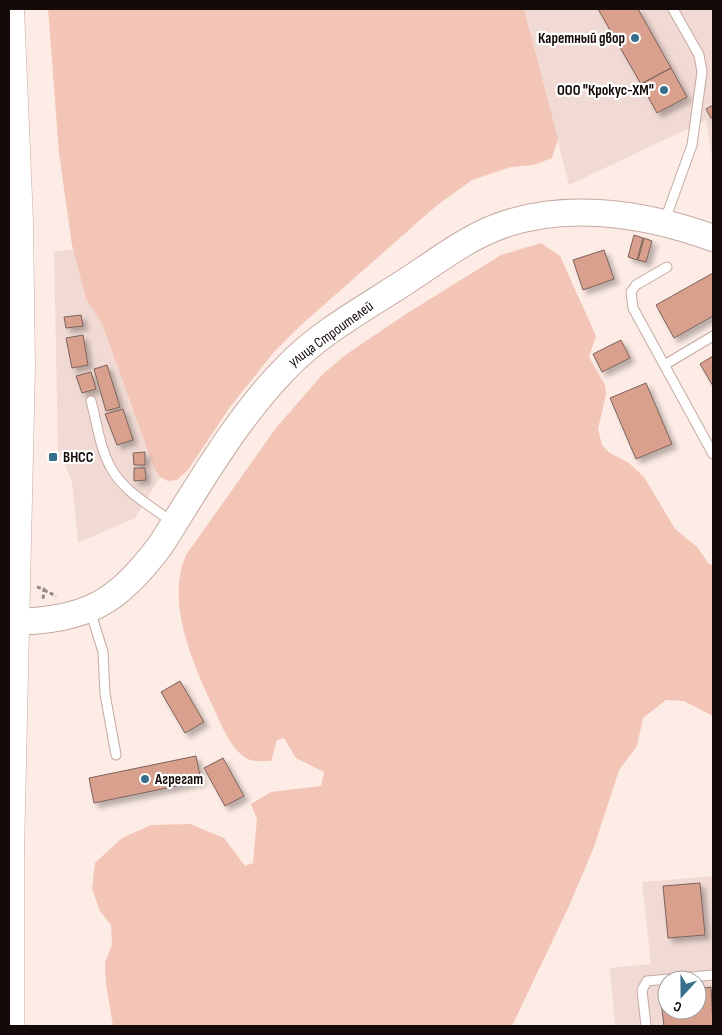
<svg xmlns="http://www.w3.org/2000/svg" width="722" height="1035" viewBox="0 0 722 1035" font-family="'Sofia Sans Condensed',sans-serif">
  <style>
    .built { fill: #f1dad4; fill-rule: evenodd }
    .green { fill: #f2c5b6 }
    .building { fill: #d8a08d; stroke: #7b625a; filter: url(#shadow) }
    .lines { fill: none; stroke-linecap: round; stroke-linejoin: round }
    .lane-casing { stroke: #c5aaa0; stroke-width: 11 }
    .secondary-casing { stroke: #c5aaa0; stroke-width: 28 }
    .primary-casing { stroke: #c5aaa0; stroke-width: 29 }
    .path { stroke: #978984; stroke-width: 3; stroke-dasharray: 4 2.5; stroke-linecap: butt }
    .lane { stroke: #fff; stroke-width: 9 }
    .secondary { stroke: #fff; stroke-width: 26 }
    .primary { stroke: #fff; stroke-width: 28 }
    .poi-dot { fill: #376e89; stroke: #fff; stroke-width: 2 }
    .labels { text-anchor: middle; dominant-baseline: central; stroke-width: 4.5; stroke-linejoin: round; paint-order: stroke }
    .poi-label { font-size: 15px; font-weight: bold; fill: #140b08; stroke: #fff; text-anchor: end }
    .street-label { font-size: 15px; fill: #140b08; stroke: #fff }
  </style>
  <defs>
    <filter id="shadow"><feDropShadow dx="4.5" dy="4.5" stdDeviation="2.5" flood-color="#0004"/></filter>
  </defs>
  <rect width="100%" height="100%" fill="#fdebe5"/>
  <path class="built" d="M524,9H713V164L706,120L569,185Z
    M73,249L86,299L102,324L154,468L160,477L135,518L78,543L72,481L58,450L54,252Z
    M713,876V1026H615L610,968L651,964L642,882ZM667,980H697V1010H667Z"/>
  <path class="green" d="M48,9H524L558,139L552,158L534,165L511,167L472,180L436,206L300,326L274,352L230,407L188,470L177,480L168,481L160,477L154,468L102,324L86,299L72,245L59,153Z
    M541,243L560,256L596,336L589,357L605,385L606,394L598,429L602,445L610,453L629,463L644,477L675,529L697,547L709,564L713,565V716L684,701L666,700L643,718L637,746L619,770L594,847L569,906L512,1026H113L106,984L105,963L112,944L111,925L100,911L92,889L95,863L122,838L151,825L190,824L224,838L245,866L253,863L257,819L251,804L271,792L321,786L324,772L296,758L284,738L277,740L271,761C264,761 253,762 248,759C231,750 222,726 214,709C194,666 165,603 186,555L276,428L322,375L344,356L406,314L501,255Z"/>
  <path class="building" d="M598,9H638L671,68L641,84Z
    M671,68L687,97L657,113L641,84Z
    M713,105V117L711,118L706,109Z
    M634,235L643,238L637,260L628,257Z
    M644,238L652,241L646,262L638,260Z
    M604,250L614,279L583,290L573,260Z
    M713,273V316L674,338L656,305Z
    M81,315L83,326L66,328L64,317Z
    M83,335L88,365L72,368L66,338Z
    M621,340L630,358L602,372L593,354Z
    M713,356V386L700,364Z
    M107,365L120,407L106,411L94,369Z
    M91,372L96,389L82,393L76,376Z
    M646,383L672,444L636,459L610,398Z
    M123,409L133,440L117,445L105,414Z
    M145,452V465H134L133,453Z
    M134,468H145L146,480L134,481Z
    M180,681L204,722L185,733L161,692Z
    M196,756L201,781L94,803L89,778Z
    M223,758L244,796L225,806L204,768Z
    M700,883L705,935L668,938L663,886Z
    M711,987L713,1026H664L660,992H667V1010H697V989Z"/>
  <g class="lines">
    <defs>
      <path id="lane" d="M665,220L692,145L702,72L699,55L673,9
        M667,267L636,285L631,292L633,308L713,454
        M666,364L713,336
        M91,401C97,423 100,449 111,468C124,492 151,506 172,522
        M90,610L103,652L105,694L116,755
        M646,1026L642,990L647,981L713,975"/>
      <path id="secondary" d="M14,622C87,619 115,605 160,546C197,488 237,417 286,368C319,333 365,308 405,282C433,264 461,242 492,229C561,200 644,213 713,238"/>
      <path id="primary" d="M10,1026V853L21,365L19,221L10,9"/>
    </defs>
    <use href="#lane" class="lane-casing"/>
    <use href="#secondary" class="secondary-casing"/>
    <use href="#primary" class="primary-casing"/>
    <path class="path" d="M37,587L44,589L43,600
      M44,590L56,596"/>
    <use href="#lane" class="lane"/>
    <use href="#secondary" class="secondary"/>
    <use href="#primary" class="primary"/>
  </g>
  <g class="poi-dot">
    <circle cx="635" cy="38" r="5"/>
    <circle cx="664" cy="90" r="5"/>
    <rect x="48" y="452" width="10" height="10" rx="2.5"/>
    <circle cx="145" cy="779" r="5"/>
  </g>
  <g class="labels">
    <g class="poi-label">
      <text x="625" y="38">Каретный двор</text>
      <text x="654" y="90">ООО "Крокус-ХМ"</text>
      <text x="63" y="457" text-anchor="start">ВНСС</text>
      <text x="155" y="779" text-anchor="start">Агрегат</text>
    </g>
    <g class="street-label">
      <text transform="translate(331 334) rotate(-36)">улица Строителей</text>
    </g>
  </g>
  <rect width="722" height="1035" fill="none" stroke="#140b08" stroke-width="20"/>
  <g transform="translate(682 995) rotate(201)"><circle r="24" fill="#ffffff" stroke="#a19d9c"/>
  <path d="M0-4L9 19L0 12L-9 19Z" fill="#376e89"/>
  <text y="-8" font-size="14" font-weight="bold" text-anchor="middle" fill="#140b08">С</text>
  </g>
</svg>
